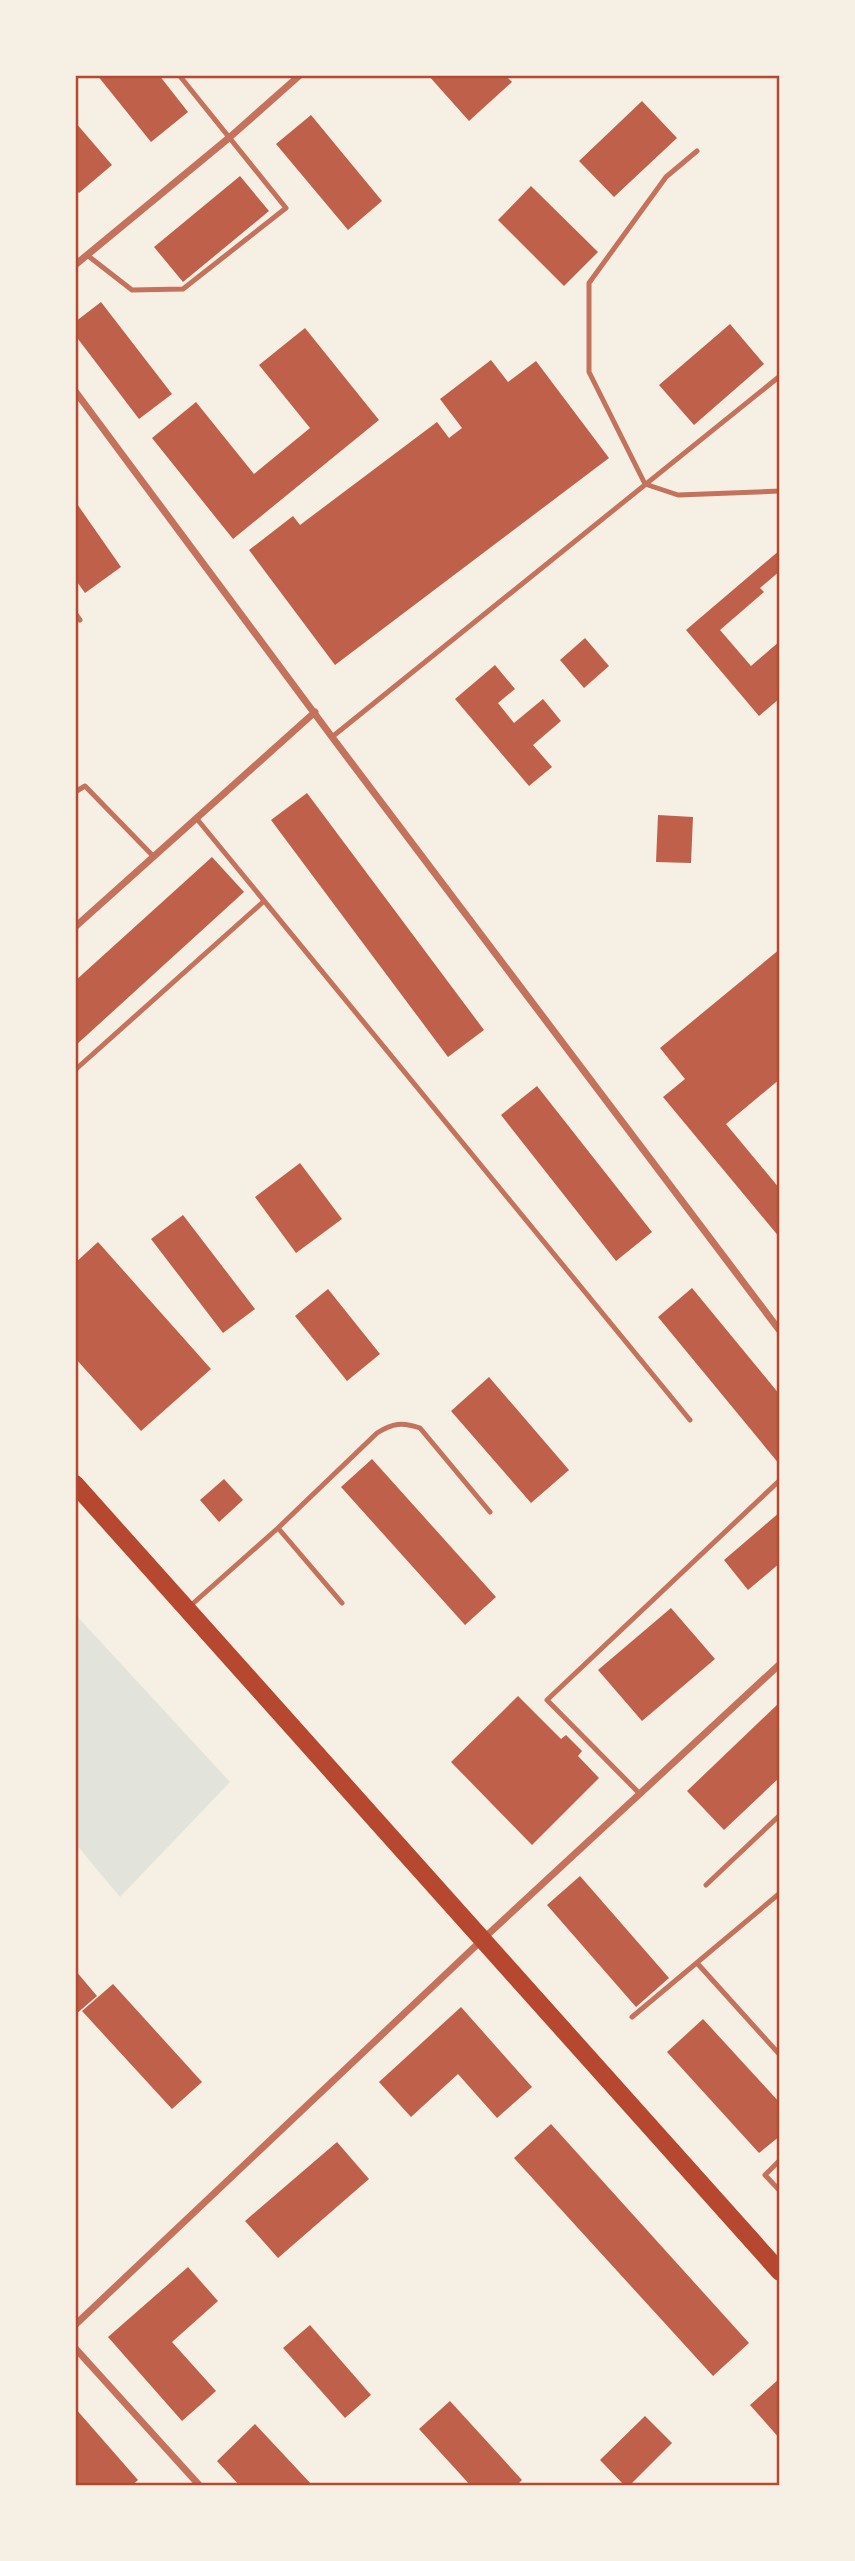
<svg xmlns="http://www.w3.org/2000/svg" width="855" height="2561" viewBox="0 0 855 2561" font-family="Roboto,sans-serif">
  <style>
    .green { fill: #e2e4dc }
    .building { fill: #bf614a }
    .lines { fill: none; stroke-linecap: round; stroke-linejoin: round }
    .service { stroke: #c5725c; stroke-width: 5 }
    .minor { stroke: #c5725c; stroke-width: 7 }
    .primary { stroke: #b5482f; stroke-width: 18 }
    .neatline { fill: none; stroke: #b5482f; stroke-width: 2.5 }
  </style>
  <rect width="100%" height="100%" fill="#f6efe4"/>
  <path class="green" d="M75,1614L230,1782L120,1897L75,1843Z"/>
  <path class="building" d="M97,75H159L188,112L151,142Z
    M428,75H505L512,82L469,121Z
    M642,101L677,138L614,197L579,161Z
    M311,115L382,201L348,230L276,144Z
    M75,122L112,165L79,193L75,189Z
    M240,176L269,211L183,282L154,247Z
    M531,186L598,252L564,286L498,220Z
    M101,302L172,394L139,419L75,335V322Z
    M730,324L764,364L694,425L659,385Z
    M305,328L379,420L233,539L152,438L196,402L254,474L310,428L259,365Z
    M491,360L508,382L536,361L609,458L335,665L249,550L293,516L300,525L437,422L449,438L462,428L440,399Z
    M75,501L121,567L85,593L75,579Z
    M780,550V571L760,588L764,592L720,630L751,666L780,641V698L759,716L686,630Z
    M585,638L609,666L584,688L560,660Z
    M495,665L515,689L498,703L514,723L543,699L561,721L533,745L552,767L529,786L455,699Z
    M307,793L484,1030L448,1057L271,820Z
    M658,815L693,817L691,863L656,862Z
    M212,857L244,892L75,1046V981Z
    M780,949V1079L726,1124L780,1189V1238L663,1097L685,1079L660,1048Z
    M537,1086L652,1232L616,1261L501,1115Z
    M300,1163L342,1219L296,1253L255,1197Z
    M183,1215L255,1309L223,1333L151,1239Z
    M98,1242L211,1369L141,1431L75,1358V1263Z
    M692,1288L780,1395V1465L658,1317Z
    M328,1289L380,1354L347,1381L295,1316Z
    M489,1377L569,1470L531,1503L451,1411Z
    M372,1459L496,1597L465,1625L341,1487Z
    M224,1479L243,1500L219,1522L200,1500Z
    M780,1512V1563L748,1590L724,1560Z
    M671,1608L715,1659L642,1721L598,1670Z
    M518,1696L561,1739L566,1735L582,1751L578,1756L599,1778L532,1845L451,1762Z
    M780,1702V1777L724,1830L687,1791Z
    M580,1876L669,1978L636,2007L547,1905Z
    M75,1970L97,1996L75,2015Z
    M113,1984L202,2082L172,2109L82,2011Z
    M461,2007L532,2087L497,2118L458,2074L411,2117L379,2082Z
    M703,2019L780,2103V2136L759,2153L667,2052Z
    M551,2124L749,2343L713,2376L514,2158Z
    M337,2142L369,2179L278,2258L245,2221Z
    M188,2267L218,2301L172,2342L216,2391L182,2421L108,2337Z
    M310,2325L371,2395L345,2418L283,2348Z
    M780,2378V2439L750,2405Z
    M450,2401L522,2480L516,2486H471L419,2429Z
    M75,2408L138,2480L131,2486H80L75,2480Z
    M645,2416L672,2443L629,2486H625L600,2460Z
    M255,2424L313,2486H240L217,2461Z"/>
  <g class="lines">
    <path class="service" d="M697,151L666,177L589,283V372L645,484L678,495L780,491
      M87,255L132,290L183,289L286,208L179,75
      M75,613L80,620
      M332,737L780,376
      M75,792L85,786L154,857
      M197,819L690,1420
      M75,1070L263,902
      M278,1528L377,1433C393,1423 402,1422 420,1428L490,1512
      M189,1607L278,1528L342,1603
      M640,1794L547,1700L780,1480
      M706,1885L780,1815
      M697,1963L780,2055
      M632,2017L780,1893
      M780,2160L765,2175L780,2191"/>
    <path class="minor" d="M75,265L230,137L300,75
      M75,391L332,737L780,1331
      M75,927L315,712
      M75,2325L484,1938L780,1664
      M75,2348L200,2486"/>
    <path class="primary" d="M75,1484L780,2272"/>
  </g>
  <rect width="855" height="2561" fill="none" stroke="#f6efe4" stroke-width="154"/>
  <rect x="77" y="77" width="701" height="2407" class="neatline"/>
</svg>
